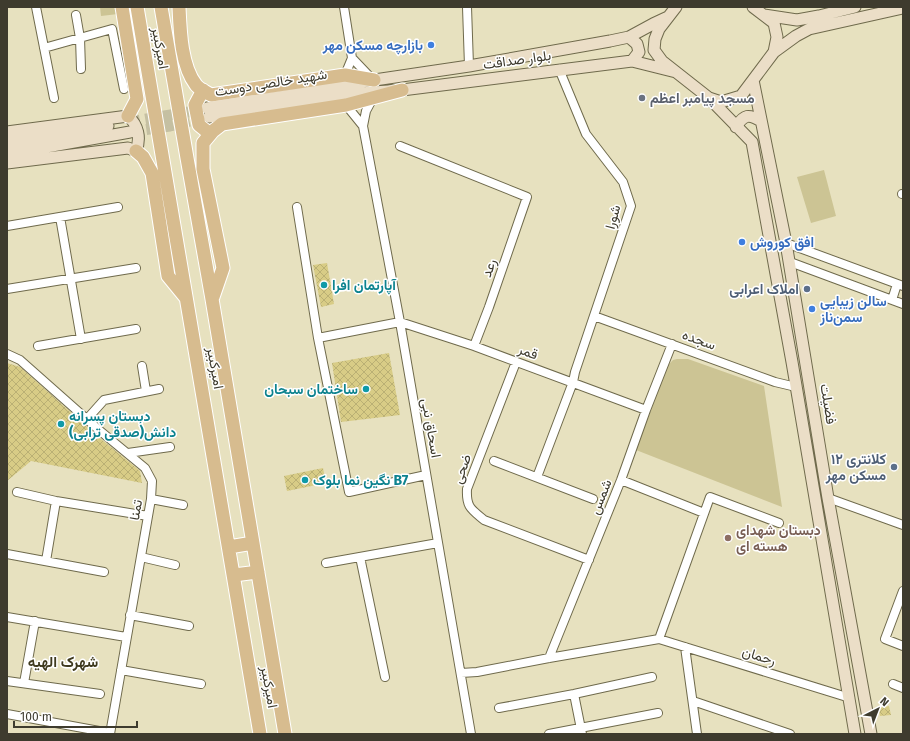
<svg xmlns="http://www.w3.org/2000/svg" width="910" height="741" viewBox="0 0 910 741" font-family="'Fira Sans',Vazirmatn,sans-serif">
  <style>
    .green { fill: #ccc494 }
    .building { fill: url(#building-cross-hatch) }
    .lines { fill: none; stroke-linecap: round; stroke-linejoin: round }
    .secondary-tunnel { stroke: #c5c0a2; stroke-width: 11; stroke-dasharray: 11 5.5; stroke-linecap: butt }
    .street-casing { stroke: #6f6a4c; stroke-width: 10 }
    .secondary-casing { stroke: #6f6a4c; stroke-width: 13 }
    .primary-casing { stroke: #fff; stroke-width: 15 }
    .street { stroke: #fff; stroke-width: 8 }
    .secondary { stroke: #ebdec7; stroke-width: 11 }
    .primary { stroke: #d7bc8f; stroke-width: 13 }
    .shop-dot { fill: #3f7fe0; stroke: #fff; stroke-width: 1.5 }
    .worship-dot { fill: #6b7280; stroke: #fff; stroke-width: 1.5 }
    .culture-dot { fill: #0f9aa8; stroke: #fff; stroke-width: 1.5 }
    .service-dot { fill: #5c6f8a; stroke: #fff; stroke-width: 1.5 }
    .education-dot { fill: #8d6e63; stroke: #fff; stroke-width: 1.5 }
    .labels { text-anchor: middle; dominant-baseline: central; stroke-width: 3; stroke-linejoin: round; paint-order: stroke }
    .shop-label { font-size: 14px; font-weight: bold; fill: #366cbe; stroke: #fff; text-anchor: start }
    .street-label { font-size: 14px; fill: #3e3b2e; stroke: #fff }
    .worship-label { font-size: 14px; font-weight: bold; fill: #5b616d; stroke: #fff; text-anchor: start }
    .culture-label { font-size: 14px; font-weight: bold; fill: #0d838f; stroke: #fff; text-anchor: start }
    .service-label { font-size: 14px; font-weight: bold; fill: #4e5e75; stroke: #fff; text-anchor: end }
    .education-label { font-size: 14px; font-weight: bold; fill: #785e54; stroke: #fff; text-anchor: start }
    .neighbourhood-label { font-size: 15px; font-weight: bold; fill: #3f3a1e; stroke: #fff }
  </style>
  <defs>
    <pattern id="building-cross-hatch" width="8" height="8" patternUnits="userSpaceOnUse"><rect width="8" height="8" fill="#d8cc86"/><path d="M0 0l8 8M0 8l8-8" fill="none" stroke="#bab074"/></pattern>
  </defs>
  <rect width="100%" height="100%" fill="#e7e1bf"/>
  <path class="green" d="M100,7H117L118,14L101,16Z
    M824,170L836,216L811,223L797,177Z
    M677,359H688L764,386L782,507L636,450L668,365L673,360Z"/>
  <path class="building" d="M327,263L334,304L321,307L313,265Z
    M389,353L400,415L341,422L332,363Z
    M7,363L20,367L95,434L140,471L142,483L31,461L7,481Z
    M323,468L326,483L287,491L284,476Z
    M889,706L891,715L880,716L878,708Z"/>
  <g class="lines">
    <path class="secondary-tunnel" d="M129,122L205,109
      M130,132L170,126L206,117"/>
    <defs>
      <path id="street" d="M36,7L54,98
        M344,7L352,58
        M467,7L469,66
        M76,15L80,38L81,69
        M44,48L112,29L124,89
        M345,75L352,58L373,80
        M346,105L363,126L366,111L373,98
        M363,126L400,322L471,734
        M400,146L527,197L489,307L474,346
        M902,194H903
        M297,207L318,338L349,492L426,475
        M60,217L81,339
        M7,226L118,207
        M786,243L903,286
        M790,262L903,304
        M7,289L136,268
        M892,300L897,284
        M594,316L775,382L796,387
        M318,338L400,322L474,346L646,410
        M38,346L136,329
        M7,354L20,360L99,430L145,468L152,481L151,499L110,734
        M516,362L467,489C466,507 471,509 484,520L589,560
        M142,366L146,391
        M87,419L104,400L159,389
        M128,453L170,447
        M494,461L593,499
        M537,477L573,382L575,372L631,206L623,182L586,134L559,69
        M621,480L704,513
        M17,492L56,501L148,516
        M828,498L903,525
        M151,499L183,505
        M7,554L104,572
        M141,557L175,565
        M360,557L385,677
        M46,561L56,501
        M326,563L438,543
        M903,591L885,639L903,646
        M130,615L189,626
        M7,617L126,637
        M659,639L710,497L779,523
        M685,647L697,734
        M549,658L621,480L646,410L672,344
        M121,670L201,684
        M461,673L477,672L549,658L659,639L850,698
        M7,681L100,694
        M24,683L35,621
        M893,684L903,688
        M574,694L582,734
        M693,701L790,734
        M499,708L574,694L652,677
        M7,714L110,733
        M549,734L658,713"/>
      <path id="secondary" d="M676,7L659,29L655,39L654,50L662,61L709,98L721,102L741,96L774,52L777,37L774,23L753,7
        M764,15L797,20L819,16L855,7
        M629,37L637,44L639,52L632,61
        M774,52L796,36L809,29L903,8
        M753,80L786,243L828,498L871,734
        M709,98L752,142L792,362L855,734
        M207,108L340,87L361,82L469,66L610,41L629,37L653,24L668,17
        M209,117L360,93L402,90L632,61L676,72
        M736,127C744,114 749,114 761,121
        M7,132L128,116C138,125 141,138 136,151L128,148L7,163
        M7,143L108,126
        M7,154L130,132"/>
      <path id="primary" d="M122,7L137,99L128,116
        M137,7L260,734
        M161,7L187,158L212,299L285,734
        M179,7C180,30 181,66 196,85C199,89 206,92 211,95L345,75L374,80
        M203,90L195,105L199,125L210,134
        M136,151L143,157L152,173L168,276L186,298
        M213,297L223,268L203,169V143L213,131L222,124L346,105L402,90
        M229,547L253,543
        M234,575L258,572"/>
    </defs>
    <use href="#street" class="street-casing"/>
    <use href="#secondary" class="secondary-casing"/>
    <use href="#primary" class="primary-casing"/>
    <use href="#street" class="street"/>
    <use href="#secondary" class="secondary"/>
    <use href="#primary" class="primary"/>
  </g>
  <g class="shop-dot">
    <circle cx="431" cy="45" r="4"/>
    <circle cx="742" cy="242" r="4"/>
    <circle cx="812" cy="309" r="4"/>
  </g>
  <circle class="worship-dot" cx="642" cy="98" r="4"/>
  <g class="culture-dot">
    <circle cx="324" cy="285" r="4"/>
    <circle cx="366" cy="389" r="4"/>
    <circle cx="61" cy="424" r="4"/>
    <circle cx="305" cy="480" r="4"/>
  </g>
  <g class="service-dot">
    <circle cx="807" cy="289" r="4"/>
    <circle cx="894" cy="467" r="4"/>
  </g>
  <circle class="education-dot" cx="728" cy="538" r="4"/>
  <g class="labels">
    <g class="shop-label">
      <text x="423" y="45" text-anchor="end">بازارچه مسکن مهر</text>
      <text x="750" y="242">افق کوروش</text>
      <text x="820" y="301">سالن زیبایی<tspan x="820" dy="16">سمن‌ناز</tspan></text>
    </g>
    <g class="street-label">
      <text transform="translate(160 48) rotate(80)">امیرکبیر</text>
      <text transform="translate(517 60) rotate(-8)">بلوار صداقت</text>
      <text transform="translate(271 83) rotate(-9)">شهید خالصی دوست</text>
      <text transform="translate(613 217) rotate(-75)">شورا</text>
      <text transform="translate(489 268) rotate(-71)">رعد</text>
      <text transform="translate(699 340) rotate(20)">سجده</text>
      <text transform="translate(528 352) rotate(20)">قمر</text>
      <text transform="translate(215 368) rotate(80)">امیرکبیر</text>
      <text transform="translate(828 404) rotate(81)">فضیلت</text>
      <text transform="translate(431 428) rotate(80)">اسحاق نبی</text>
      <text transform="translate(462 469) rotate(-71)">ضحی</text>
      <text transform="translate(601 497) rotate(-68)">شمس</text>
      <text transform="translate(136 510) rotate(-80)">تمنا</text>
      <text transform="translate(759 656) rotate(17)">رحمان</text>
      <text transform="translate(269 687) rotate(80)">امیرکبیر</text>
    </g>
    <g class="worship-label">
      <text x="650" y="98">مسجد پیامبر اعظم</text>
    </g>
    <g class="culture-label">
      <text x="332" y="285">آپارتمان افرا</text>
      <text x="358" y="389" text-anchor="end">ساختمان سبحان</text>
      <text x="69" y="416">دبستان پسرانه<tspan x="69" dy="16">دانش(صدقی ترابی)</tspan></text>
      <text x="313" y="480">نگین نما بلوک B7</text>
    </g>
    <g class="service-label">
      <text x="799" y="289">املاک اعرابی</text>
      <text x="886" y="459">کلانتری ۱۲<tspan x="886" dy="16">مسکن مهر</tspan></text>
    </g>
    <g class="education-label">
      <text x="736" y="530">دبستان شهدای<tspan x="736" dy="16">هسته ای</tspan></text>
    </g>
    <g class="neighbourhood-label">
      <text x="63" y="662">شهرک الهیه</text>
    </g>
  </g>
  <rect width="910" height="741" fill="none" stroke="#3e3b2e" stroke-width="16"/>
  <g transform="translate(878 709) rotate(42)" stroke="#ffffff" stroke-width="3" paint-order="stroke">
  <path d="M0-3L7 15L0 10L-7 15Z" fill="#3e3b2e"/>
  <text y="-6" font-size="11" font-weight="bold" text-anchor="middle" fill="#3e3b2e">N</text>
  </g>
  <path d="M14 721v6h123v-6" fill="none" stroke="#3e3b2e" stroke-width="2"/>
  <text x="20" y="721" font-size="12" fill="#3e3b2e" stroke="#ffffff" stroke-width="3" paint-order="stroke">100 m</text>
</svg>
